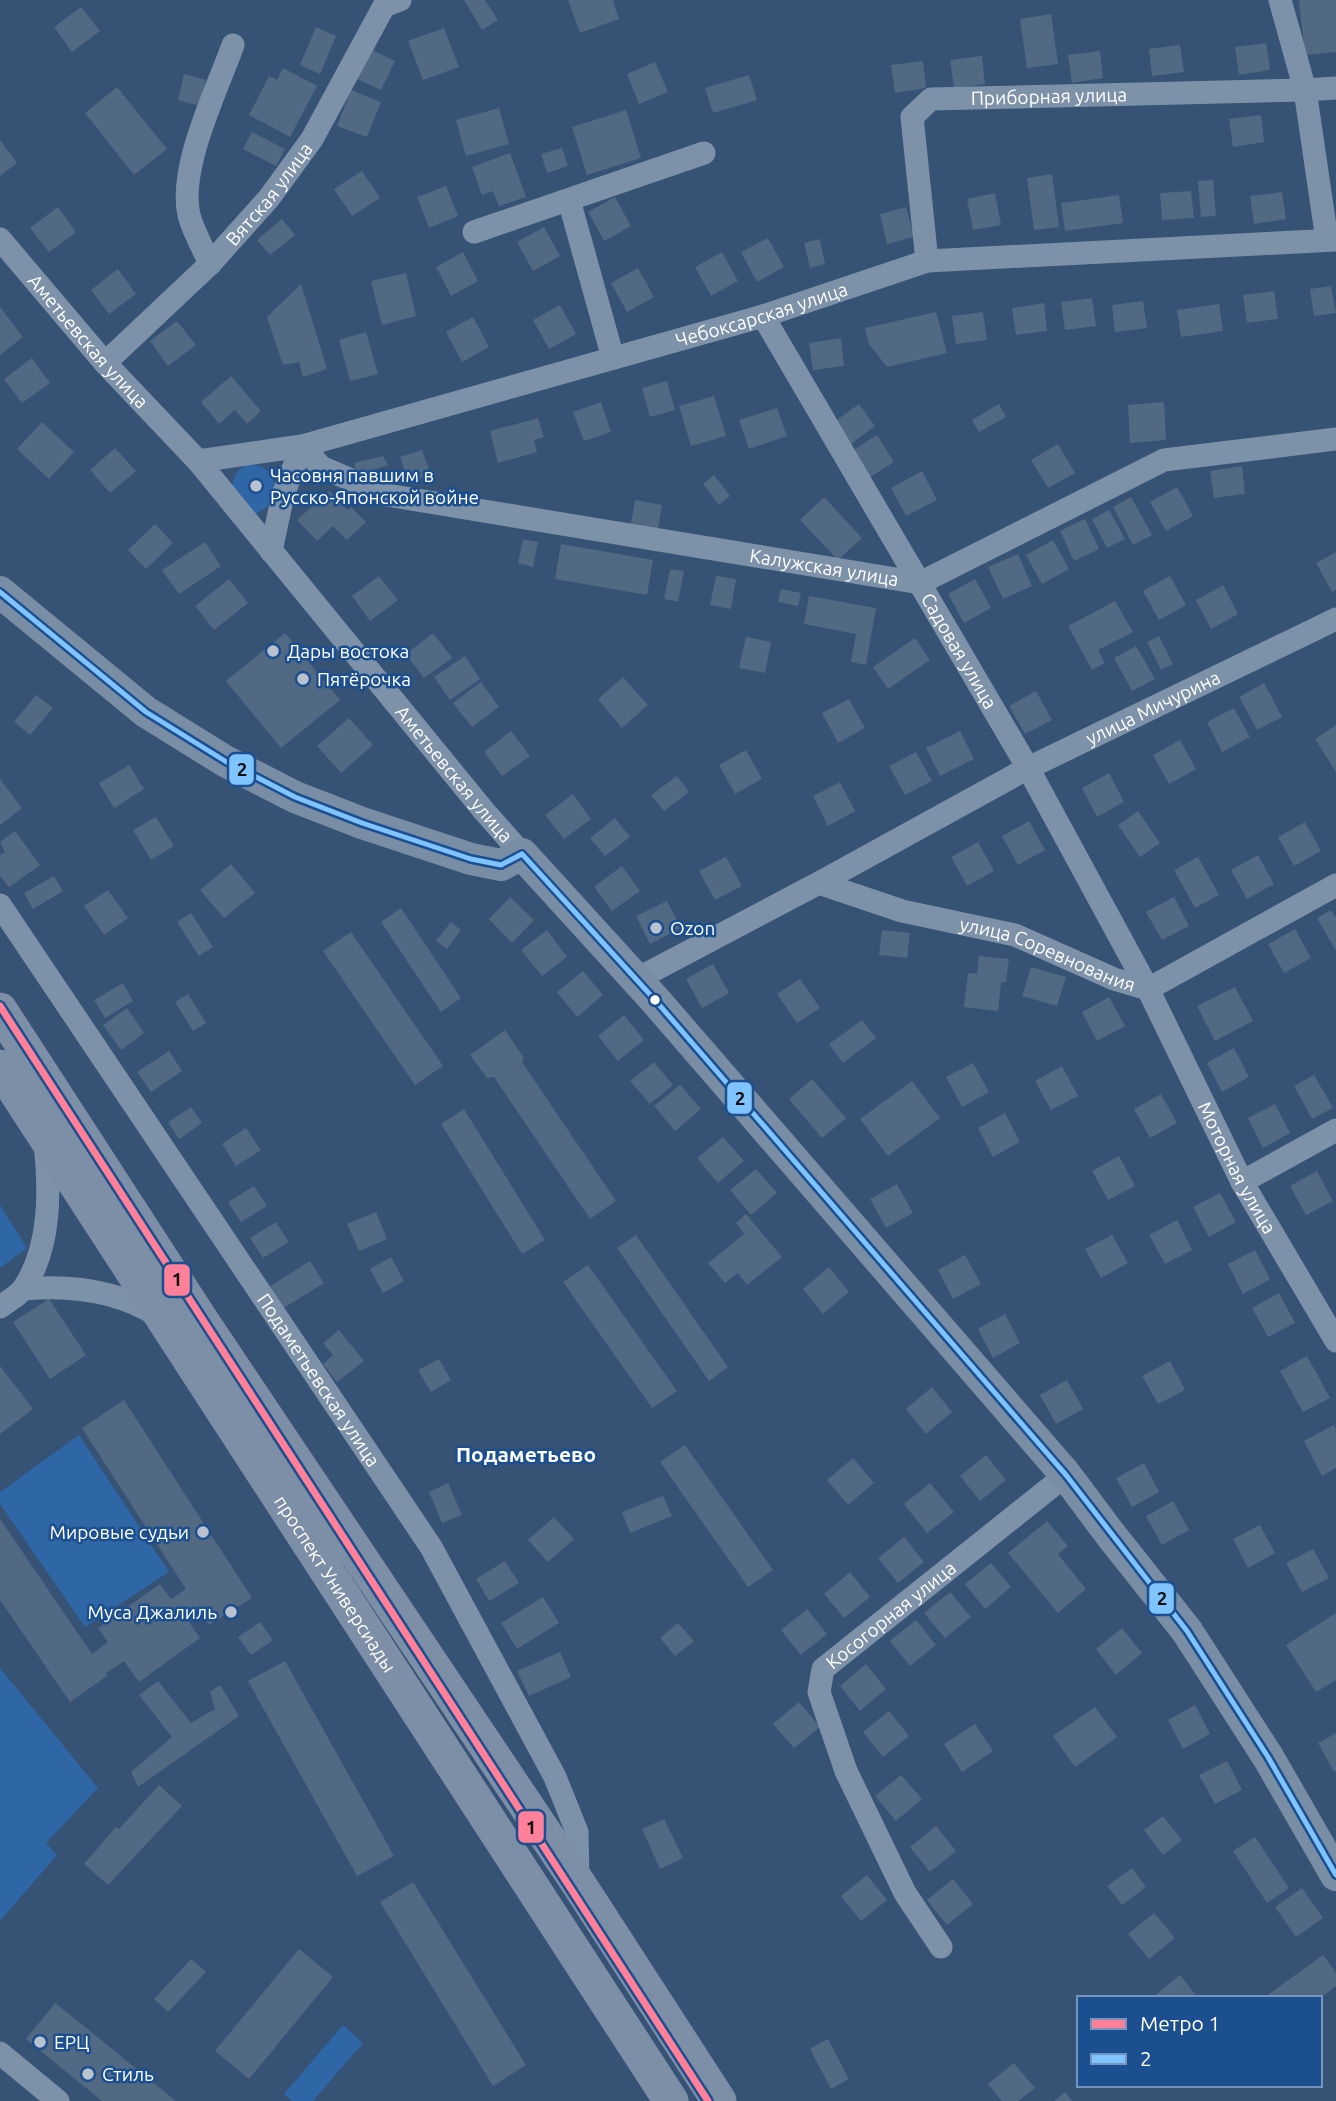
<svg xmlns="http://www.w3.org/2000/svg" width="1336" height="2101" viewBox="0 0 1336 2101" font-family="Ubuntu,sans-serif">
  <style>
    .green { fill: #2f66a5 }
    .building { fill: #526984 }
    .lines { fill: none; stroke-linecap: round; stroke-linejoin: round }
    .street { stroke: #7d92a8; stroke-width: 23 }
    .secondary { stroke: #798da4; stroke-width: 32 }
    .primary { stroke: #7d8ea7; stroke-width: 35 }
    .bus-1-casing { stroke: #1b4f8f; stroke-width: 10 }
    .bus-1 { stroke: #80c4ff; stroke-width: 5 }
    .metro-1-casing { stroke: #1b4f8f; stroke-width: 12 }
    .metro-1 { stroke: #ff8098; stroke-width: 7 }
    .poi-dot { fill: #b9c2ce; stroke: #1b4f8f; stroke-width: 2.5 }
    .bus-dot { fill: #fff; stroke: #1b4f8f; stroke-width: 2.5 }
    .labels { text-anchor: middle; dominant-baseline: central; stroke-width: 5; stroke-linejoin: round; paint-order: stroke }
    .street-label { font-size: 19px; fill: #fff; stroke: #1b4f8f }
    .poi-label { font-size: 19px; fill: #fff; stroke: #1b4f8f; text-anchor: start }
    .neighbourhood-label { font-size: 21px; font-weight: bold; fill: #fff; stroke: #1b4f8f }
    .line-badge { stroke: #1b4f8f; stroke-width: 2.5 }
    .pale-badge-label { font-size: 19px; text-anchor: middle; font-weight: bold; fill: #111 }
  </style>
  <rect width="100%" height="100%" fill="#365274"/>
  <path class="green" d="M250,464C285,466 280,510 252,514L232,492C233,477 235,469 250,464Z
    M0,1205L27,1248L0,1268Z
    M79,1435L169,1572L85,1627L0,1504V1492Z
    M0,1668L98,1788L46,1843L57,1855L0,1921Z
    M343,2025L363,2043L313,2101H292L284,2094Z"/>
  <path class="building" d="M464,0H485L498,20L482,30Z
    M568,0H613L619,19L580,33Z
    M1299,0H1336V52L1305,55Z
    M81,7L100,31L72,52L54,27Z
    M1051,14L1058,64L1027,68L1020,19Z
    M316,27L336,36L320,74L300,65Z
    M444,28L459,67L423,80L408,41Z
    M1266,43L1270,70L1239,75L1235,47Z
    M1180,45L1184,72L1152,76L1149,49Z
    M364,46L395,61L381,90L351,76Z
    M1100,51L1103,78L1072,83L1068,55Z
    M982,56L985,84L954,88L950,60Z
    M923,61L926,88L895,93L891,65Z
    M655,62L668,92L639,104L627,74Z
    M283,68L317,86L290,137L249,115L269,76L277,80Z
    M184,74L206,80L200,106L178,100Z
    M749,75L757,100L713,113L705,88Z
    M117,87L167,149L134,175L85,113Z
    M351,90L381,102L367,137L337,126Z
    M499,108L509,144L466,156L456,120Z
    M626,110L641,158L587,175L572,127Z
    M1261,115L1264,142L1233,147L1229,119Z
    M252,132L285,149L276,166L243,149Z
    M0,140L17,163L0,176Z
    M562,148L568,166L547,173L541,154Z
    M510,153L526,197L499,206L493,191L482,195L472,167Z
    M362,171L380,198L352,216L334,189Z
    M1052,174L1059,227L1034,230L1027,178Z
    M1213,180L1216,216L1201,217L1198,181Z
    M446,186L458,216L429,228L417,197Z
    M1191,191L1194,218L1162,220L1160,193Z
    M1282,192L1286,219L1254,224L1250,196Z
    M995,193L1001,225L973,230L967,199Z
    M1119,195L1123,223L1065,231L1061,203Z
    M615,197L631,226L604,241L588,212Z
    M58,207L76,232L49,252L30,228Z
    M906,207L914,237L887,244L880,214Z
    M282,219L295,235L270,255L257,240Z
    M544,227L560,256L533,271L517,242Z
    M768,238L784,267L757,282L741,252Z
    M820,239L825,264L810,268L804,243Z
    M463,252L478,281L451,296L436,267Z
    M722,252L738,281L711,296L695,267Z
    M638,268L654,297L627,312L611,283Z
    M118,269L136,294L109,314L91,290Z
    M406,273L416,316L382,325L371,281Z
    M301,284L327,369L303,377L299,362L283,365L267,317Z
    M1331,286L1336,313L1314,316L1310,289Z
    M1274,291L1278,319L1247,323L1243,295Z
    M1092,298L1096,326L1065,330L1061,302Z
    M1143,301L1147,328L1115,332L1112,305Z
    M1044,303L1047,331L1016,335L1012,308Z
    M1219,304L1223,331L1181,337L1177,310Z
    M560,305L576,334L549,349L533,320Z
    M0,307L23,337L0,355Z
    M936,312L947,353L887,367L869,344L865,328Z
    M983,312L987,340L956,344L952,316Z
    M473,317L489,347L462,362L446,332Z
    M177,321L196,345L168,366L150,341Z
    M366,332L378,374L350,381L339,340Z
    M841,338L844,366L813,370L809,343Z
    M32,358L50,383L22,403L4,379Z
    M231,376L261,411L247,424L235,410L219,424L201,402Z
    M667,381L675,410L650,417L642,388Z
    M714,396L726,436L691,446L679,406Z
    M601,402L611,432L584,441L573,412Z
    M1164,402L1166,440L1130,443L1128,405Z
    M859,404L875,426L851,444L834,422Z
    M999,404L1006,417L979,432L972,420Z
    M777,408L787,436L749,449L739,420Z
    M538,418L544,437L534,440L537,452L498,463L490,431Z
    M42,422L74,452L49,479L17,449Z
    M877,435L894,462L869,478L852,451Z
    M1058,444L1075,473L1048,488L1031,460Z
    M115,448L136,471L110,493L90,470Z
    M422,450L431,475L409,483L400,457Z
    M383,456L388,465L374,470L377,483L358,477L354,463Z
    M1242,466L1245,494L1214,498L1210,471Z
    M922,471L937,500L906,516L891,488Z
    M714,475L730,496L719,505L703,484Z
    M256,477L264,488L256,494L248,483Z
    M1177,487L1193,516L1166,531L1150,502Z
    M329,491L348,510L351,507L366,522L347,540L333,526L317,541L297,520Z
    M824,497L862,538L838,560L800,520Z
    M1131,497L1152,535L1133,545L1113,507Z
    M635,500L662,505L657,535L630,530Z
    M1109,510L1125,539L1107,548L1092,519Z
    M1085,519L1099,549L1074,561L1060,531Z
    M155,524L173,543L146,569L128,550Z
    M523,539L538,542L533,567L518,563Z
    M1053,540L1069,569L1042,584L1026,555Z
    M205,542L221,566L179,594L162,570Z
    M561,544L653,560L647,595L555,579Z
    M1336,552V590L1332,592L1316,563Z
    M1018,554L1032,586L1003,599L988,567Z
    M670,569L684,571L678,602L664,599Z
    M379,576L398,600L370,621L352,596Z
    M716,576L736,579L731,609L710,605Z
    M1170,576L1186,605L1159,620L1143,591Z
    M229,579L248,603L214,630L195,606Z
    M975,579L991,608L964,623L948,594Z
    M1223,585L1238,614L1211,629L1196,600Z
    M781,589L801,593L798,606L778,602Z
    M809,596L876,608L866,665L851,662L856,634L804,624Z
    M1115,601L1133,632L1098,650L1105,663L1092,670L1068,626Z
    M285,633L340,700L281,748L226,681Z
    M433,633L452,658L424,678L406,654Z
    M1159,636L1173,664L1161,670L1147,642Z
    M746,637L771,642L765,673L739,668Z
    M915,638L930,660L888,689L873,667Z
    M1136,646L1155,679L1132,691L1114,658Z
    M465,656L480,679L450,700L434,677Z
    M623,677L648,705L622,728L598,699Z
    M481,682L499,707L472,727L453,703Z
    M1264,683L1282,717L1257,730L1239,697Z
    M1036,691L1052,720L1025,734L1009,706Z
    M36,695L53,708L30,735L14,722Z
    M849,699L865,728L838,743L822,713Z
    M1234,708L1250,737L1222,752L1207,722Z
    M349,718L373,745L341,773L317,746Z
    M1336,725V772L1315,739Z
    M511,731L530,756L502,776L484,752Z
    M960,731L974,759L940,776L926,748Z
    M1180,740L1196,769L1169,784L1153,755Z
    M746,750L762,779L735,794L719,765Z
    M916,752L932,781L905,795L889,766Z
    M129,765L144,789L114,808L99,783Z
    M1109,773L1124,802L1097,817L1082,788Z
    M677,776L689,792L664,811L651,795Z
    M0,779L22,808L0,825Z
    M840,782L855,811L828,826L813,796Z
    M573,794L591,819L564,839L545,815Z
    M1138,811L1160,843L1140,857L1118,825Z
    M156,817L174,846L151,860L133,830Z
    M615,818L630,837L605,856L590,838Z
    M1029,821L1045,850L1018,865L1002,836Z
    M1305,822L1321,851L1294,866L1278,837Z
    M15,831L40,865L9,887L0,876V855L5,852L0,842Z
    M978,842L994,871L967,886L951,857Z
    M1258,855L1274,884L1247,899L1231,870Z
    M726,857L742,886L715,900L699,871Z
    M1198,857L1219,895L1195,908L1174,870Z
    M231,864L255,893L224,918L200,890Z
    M622,866L640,891L612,911L594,887Z
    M54,876L63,891L33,909L24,893Z
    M108,890L128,918L104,935L84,906Z
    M510,897L534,920L512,943L489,919Z
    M1174,897L1189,926L1162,940L1146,912Z
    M667,901L681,928L650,944L636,916Z
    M401,908L461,998L441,1012L381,922Z
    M1331,910L1336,918V951L1317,918Z
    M191,913L213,947L199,956L177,922Z
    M451,922L461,930L447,949L436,941Z
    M1295,929L1311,958L1284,973L1268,944Z
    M547,930L567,957L542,976L521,950Z
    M882,930L910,933L907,958L879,955Z
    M351,932L443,1066L415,1085L323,951Z
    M979,956L1009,959L1006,982L1001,983L998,1011L964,1007L968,973L977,974Z
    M713,964L729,993L702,1008L686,979Z
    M1031,967L1066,977L1057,1006L1022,996Z
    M583,971L603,995L577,1017L557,992Z
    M800,979L820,1008L797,1023L777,994Z
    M123,983L133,1001L105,1018L94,1000Z
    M1235,987L1253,1021L1215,1041L1197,1006Z
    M188,994L206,1023L193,1031L175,1002Z
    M1109,997L1125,1026L1097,1041L1082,1012Z
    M127,1008L144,1033L121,1050L103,1025Z
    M624,1015L644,1040L618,1061L598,1036Z
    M862,1020L876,1038L843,1063L829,1044Z
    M505,1030L524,1058L522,1062L616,1201L590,1219L494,1077L487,1078L470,1055Z
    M1234,1048L1249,1077L1222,1092L1207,1063Z
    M169,1051L182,1071L151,1092L137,1072Z
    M654,1062L673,1085L650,1104L630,1081Z
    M973,1063L989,1092L962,1107L946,1077Z
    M1062,1066L1078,1096L1051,1110L1035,1081Z
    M1314,1075L1333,1108L1312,1119L1294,1086Z
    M812,1079L846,1118L822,1138L789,1099Z
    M912,1081L940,1118L888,1156L860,1119Z
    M680,1085L701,1109L675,1131L654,1106Z
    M1161,1094L1177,1123L1150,1138L1134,1109Z
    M1275,1104L1290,1133L1263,1148L1248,1118Z
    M191,1107L202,1123L179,1139L168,1122Z
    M464,1109L545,1240L522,1254L441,1124Z
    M1005,1113L1020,1142L993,1157L978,1128Z
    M246,1128L261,1150L236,1166L222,1144Z
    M723,1137L744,1161L718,1183L697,1158Z
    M1119,1156L1135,1186L1108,1200L1092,1171Z
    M756,1169L777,1193L751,1215L730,1190Z
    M1317,1171L1333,1201L1306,1215L1290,1186Z
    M897,1184L913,1213L886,1228L870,1199Z
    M254,1186L267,1206L241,1222L228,1202Z
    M1220,1193L1236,1222L1209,1237L1193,1207Z
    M376,1212L387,1239L359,1251L347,1224Z
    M746,1214L782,1257L747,1285L738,1273L725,1283L708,1263L744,1234L736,1223Z
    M1177,1220L1192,1250L1165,1264L1149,1235Z
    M276,1222L289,1242L263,1258L250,1238Z
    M636,1235L728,1367L709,1381L617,1248Z
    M1112,1235L1128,1263L1101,1278L1085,1249Z
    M1255,1250L1270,1279L1243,1294L1228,1264Z
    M965,1255L981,1284L953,1299L938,1270Z
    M391,1257L404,1281L383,1293L370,1269Z
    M310,1261L324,1283L282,1309L269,1287Z
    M588,1265L677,1391L652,1408L563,1282Z
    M829,1267L849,1292L823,1314L803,1289Z
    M1279,1293L1295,1323L1268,1337L1252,1308Z
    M49,1299L86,1355L50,1379L13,1322Z
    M1005,1314L1020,1343L993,1358L978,1329Z
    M339,1330L364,1361L337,1382L323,1364L333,1355L323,1343Z
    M1307,1356L1330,1398L1303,1412L1280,1371Z
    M439,1359L451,1380L431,1392L418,1370Z
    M1170,1361L1185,1390L1158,1404L1142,1376Z
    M0,1366L33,1409L0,1434Z
    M1067,1380L1083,1409L1056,1424L1040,1395Z
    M932,1387L952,1412L926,1434L906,1409Z
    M124,1400L252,1598L209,1625L200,1610L187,1619L200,1638L139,1682L124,1661L106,1673L107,1676L70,1702L0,1600V1519L92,1654L108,1642L98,1628L160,1584L171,1599L186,1589L82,1428Z
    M1334,1425L1336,1429V1468L1322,1476L1304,1441Z
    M685,1445L773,1570L748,1587L660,1462Z
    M986,1455L1006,1480L980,1501L960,1476Z
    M853,1458L874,1483L848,1505L827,1480Z
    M1144,1463L1159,1492L1132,1507L1116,1478Z
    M448,1483L462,1515L442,1523L429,1492Z
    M930,1483L954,1512L927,1533L904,1504Z
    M663,1496L672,1516L630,1533L622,1512Z
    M1173,1501L1189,1530L1162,1545L1146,1516Z
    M554,1517L574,1539L548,1562L528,1540Z
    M1047,1521L1068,1546L1058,1554L1086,1589L1058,1613L1008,1553Z
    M1260,1525L1275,1553L1248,1568L1233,1539Z
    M904,1537L924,1562L898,1583L878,1558Z
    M1313,1549L1329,1578L1302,1592L1286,1563Z
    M505,1561L519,1583L489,1601L476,1579Z
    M991,1563L1011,1587L985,1609L965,1584Z
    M850,1572L870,1597L844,1618L824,1594Z
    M950,1592L971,1617L945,1638L924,1613Z
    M543,1597L559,1623L517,1649L501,1623Z
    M807,1609L827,1634L801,1655L781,1630Z
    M1336,1613V1680L1316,1692L1286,1645Z
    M916,1620L936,1645L910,1666L890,1641Z
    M260,1622L273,1640L251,1655L238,1637Z
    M678,1623L694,1641L675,1656L660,1638Z
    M1122,1628L1142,1653L1116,1675L1096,1649Z
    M560,1652L571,1677L529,1696L517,1671Z
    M285,1661L394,1856L357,1876L248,1681Z
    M866,1664L886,1689L860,1711L840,1686Z
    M158,1681L191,1723L215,1709L210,1692L220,1685L239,1716L138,1787L131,1772L172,1737L139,1695Z
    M799,1702L820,1727L794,1748L773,1724Z
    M1195,1705L1210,1734L1183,1749L1168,1720Z
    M1095,1707L1117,1737L1075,1767L1053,1736Z
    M889,1711L909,1736L883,1757L863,1732Z
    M975,1724L993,1751L962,1772L944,1744Z
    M1336,1733V1771L1334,1772L1318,1743Z
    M1227,1761L1242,1790L1215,1804L1199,1775Z
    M901,1775L922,1799L896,1821L875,1796Z
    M159,1785L182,1806L108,1885L84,1864L116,1827L119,1829Z
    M1163,1816L1182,1840L1163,1855L1144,1830Z
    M664,1819L683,1858L660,1869L642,1829Z
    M936,1826L956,1851L930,1872L910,1847Z
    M1255,1837L1289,1888L1267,1903L1233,1851Z
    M1132,1868L1146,1887L1122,1905L1107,1886Z
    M867,1875L887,1900L861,1921L841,1896Z
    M953,1879L973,1904L947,1925L927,1900Z
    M413,1882L526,2065L493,2086L380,1902Z
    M1302,1888L1323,1918L1296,1937L1275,1907Z
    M1154,1913L1175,1938L1149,1959L1128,1934Z
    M299,1949L333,1977L249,2079L215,2051Z
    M1323,1955L1336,1973V1986L1320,1998H1271L1269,1994Z
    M191,1959L206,1972L168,2012L154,1999Z
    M1180,1975L1198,1998H1152Z
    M55,2003L79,2022L176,2101H102L26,2039Z
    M828,2039L849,2079L831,2089L810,2049Z
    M1014,2063L1035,2088L1018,2101H1002L988,2084Z
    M1065,2092L1072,2101H1054Z"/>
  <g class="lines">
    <g class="street">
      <path d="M1280,0L1305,90L1327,240"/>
      <path d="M569,200L613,358"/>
      <path d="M474,232L704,153"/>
      <path id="s1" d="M0,239L105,363L198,461L484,811L522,854"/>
      <path id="s2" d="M927,261L912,117L931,99L1305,90L1336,88"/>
      <path d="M210,264C203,248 193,231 189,215C178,168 217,90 233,45"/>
      <path id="s3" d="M763,316L1028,768L1148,989L1242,1182L1336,1341"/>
      <path id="s4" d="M105,363L210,264L269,198L312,139L384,6L400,0"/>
      <path id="s5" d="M198,461L302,446L763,316L927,261L1336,240"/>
      <path id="s6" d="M271,551L283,495L302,446L321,467L387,495L920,583L1164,460L1336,439"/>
      <path id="s7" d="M819,883L902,911L1015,935L1114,979L1148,989L1336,885"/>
      <path id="s8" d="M0,905L431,1547L555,1777L577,1832L578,1880"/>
      <path id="s9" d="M637,979L819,883L1028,768L1336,619"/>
      <path d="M1242,1182L1336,1130"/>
      <path d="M24,1289C71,1285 117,1290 158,1316"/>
      <path d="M0,1307C8,1301 20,1295 25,1286C51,1245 50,1190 45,1143"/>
      <path id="s10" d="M941,1947L905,1893L846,1771L819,1692L823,1669L1066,1475"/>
      <path d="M0,2053L58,2101"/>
    </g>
    <path class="secondary" d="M0,592L146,712L225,761L295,797L362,823L471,859L501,865L522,854L655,1000L1066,1475L1110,1534L1187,1631L1268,1757L1336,1875"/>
    <g class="primary">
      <path d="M0,1010L199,1317L578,1883L719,2101"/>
      <path id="s11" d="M0,1067L671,2101"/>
    </g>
    <defs>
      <path id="bus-1" d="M0,592L146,712L225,761L295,797L362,823L471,859L501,865L522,854
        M522,854L655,1000L1066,1475L1187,1631L1268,1757L1336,1875"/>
    </defs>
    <use href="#bus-1" class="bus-1-casing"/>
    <use href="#bus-1" class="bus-1"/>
    <defs>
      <path id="metro-1" d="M0,1006L708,2101"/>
    </defs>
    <use href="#metro-1" class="metro-1-casing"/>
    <use href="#metro-1" class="metro-1"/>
  </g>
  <g class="poi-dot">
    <circle cx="256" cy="486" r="7"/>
    <circle cx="273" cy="651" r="7"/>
    <circle cx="303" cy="679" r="7"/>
    <circle cx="656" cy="928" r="7"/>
    <circle cx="203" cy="1532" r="7"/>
    <circle cx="231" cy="1612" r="7"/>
    <circle cx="40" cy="2042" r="7"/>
    <circle cx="88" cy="2074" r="7"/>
  </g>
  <circle class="bus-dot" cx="655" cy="1000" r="6"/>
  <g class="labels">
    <g class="street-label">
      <text stroke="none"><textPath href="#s2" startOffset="289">Приборная улица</textPath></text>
      <text stroke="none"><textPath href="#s4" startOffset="236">Вятская улица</textPath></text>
      <text stroke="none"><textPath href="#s5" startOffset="583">Чебоксарская улица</textPath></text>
      <text stroke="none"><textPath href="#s1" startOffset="135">Аметьевская улица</textPath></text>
      <text stroke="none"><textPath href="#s6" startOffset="653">Калужская улица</textPath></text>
      <text stroke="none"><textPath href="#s3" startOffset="388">Садовая улица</textPath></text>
      <text stroke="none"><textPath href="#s9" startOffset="583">улица Мичурина</textPath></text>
      <text stroke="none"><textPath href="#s1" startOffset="702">Аметьевская улица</textPath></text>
      <text stroke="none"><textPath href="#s7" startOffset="240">улица Соревнования</textPath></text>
      <text stroke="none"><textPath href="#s3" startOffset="975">Моторная улица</textPath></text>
      <text stroke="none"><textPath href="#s8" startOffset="572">Подаметьевская улица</textPath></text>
      <text stroke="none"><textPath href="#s11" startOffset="616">проспект Универсиады</textPath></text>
      <text stroke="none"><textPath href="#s10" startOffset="394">Косогорная улица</textPath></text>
    </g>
    <g class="poi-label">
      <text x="270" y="475">Часовня павшим в<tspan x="270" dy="22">Русско-Японской войне</tspan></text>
      <text x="287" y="651">Дары востока</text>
      <text x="317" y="679">Пятёрочка</text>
      <text x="670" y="928">Ozon</text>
      <text x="189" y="1532" text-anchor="end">Мировые судьи</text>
      <text x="217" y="1612" text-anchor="end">Муса Джалиль</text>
      <text x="54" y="2042">ЕРЦ</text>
      <text x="102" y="2074">Стиль</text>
    </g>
    <g class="neighbourhood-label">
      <text x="526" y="1454">Подаметьево</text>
    </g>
  </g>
  <g class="line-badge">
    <rect x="228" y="753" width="27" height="33" rx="7" fill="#80c4ff"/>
    <rect x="726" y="1081" width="27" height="34" rx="7" fill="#80c4ff"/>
    <rect x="163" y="1263" width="28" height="34" rx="7" fill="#ff8098"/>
    <rect x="1148" y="1582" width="27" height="33" rx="7" fill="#80c4ff"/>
    <rect x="517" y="1810" width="28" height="34" rx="7" fill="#ff8098"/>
  </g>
  <g class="pale-badge-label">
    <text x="242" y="776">2</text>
    <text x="740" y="1105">2</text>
    <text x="177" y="1286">1</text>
    <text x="1162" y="1605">2</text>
    <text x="531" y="1834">1</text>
  </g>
  <rect x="1077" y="1996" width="245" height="91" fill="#1b4f8f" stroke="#7695bc" stroke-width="2"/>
  <rect x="1091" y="2019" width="35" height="10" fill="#ff8098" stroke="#7695bc" stroke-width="2"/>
  <text x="1140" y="2031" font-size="21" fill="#ffffff">Метро 1</text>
  <rect x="1091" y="2054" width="35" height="10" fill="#80c4ff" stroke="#7695bc" stroke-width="2"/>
  <text x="1140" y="2066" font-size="21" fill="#ffffff">2</text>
</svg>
